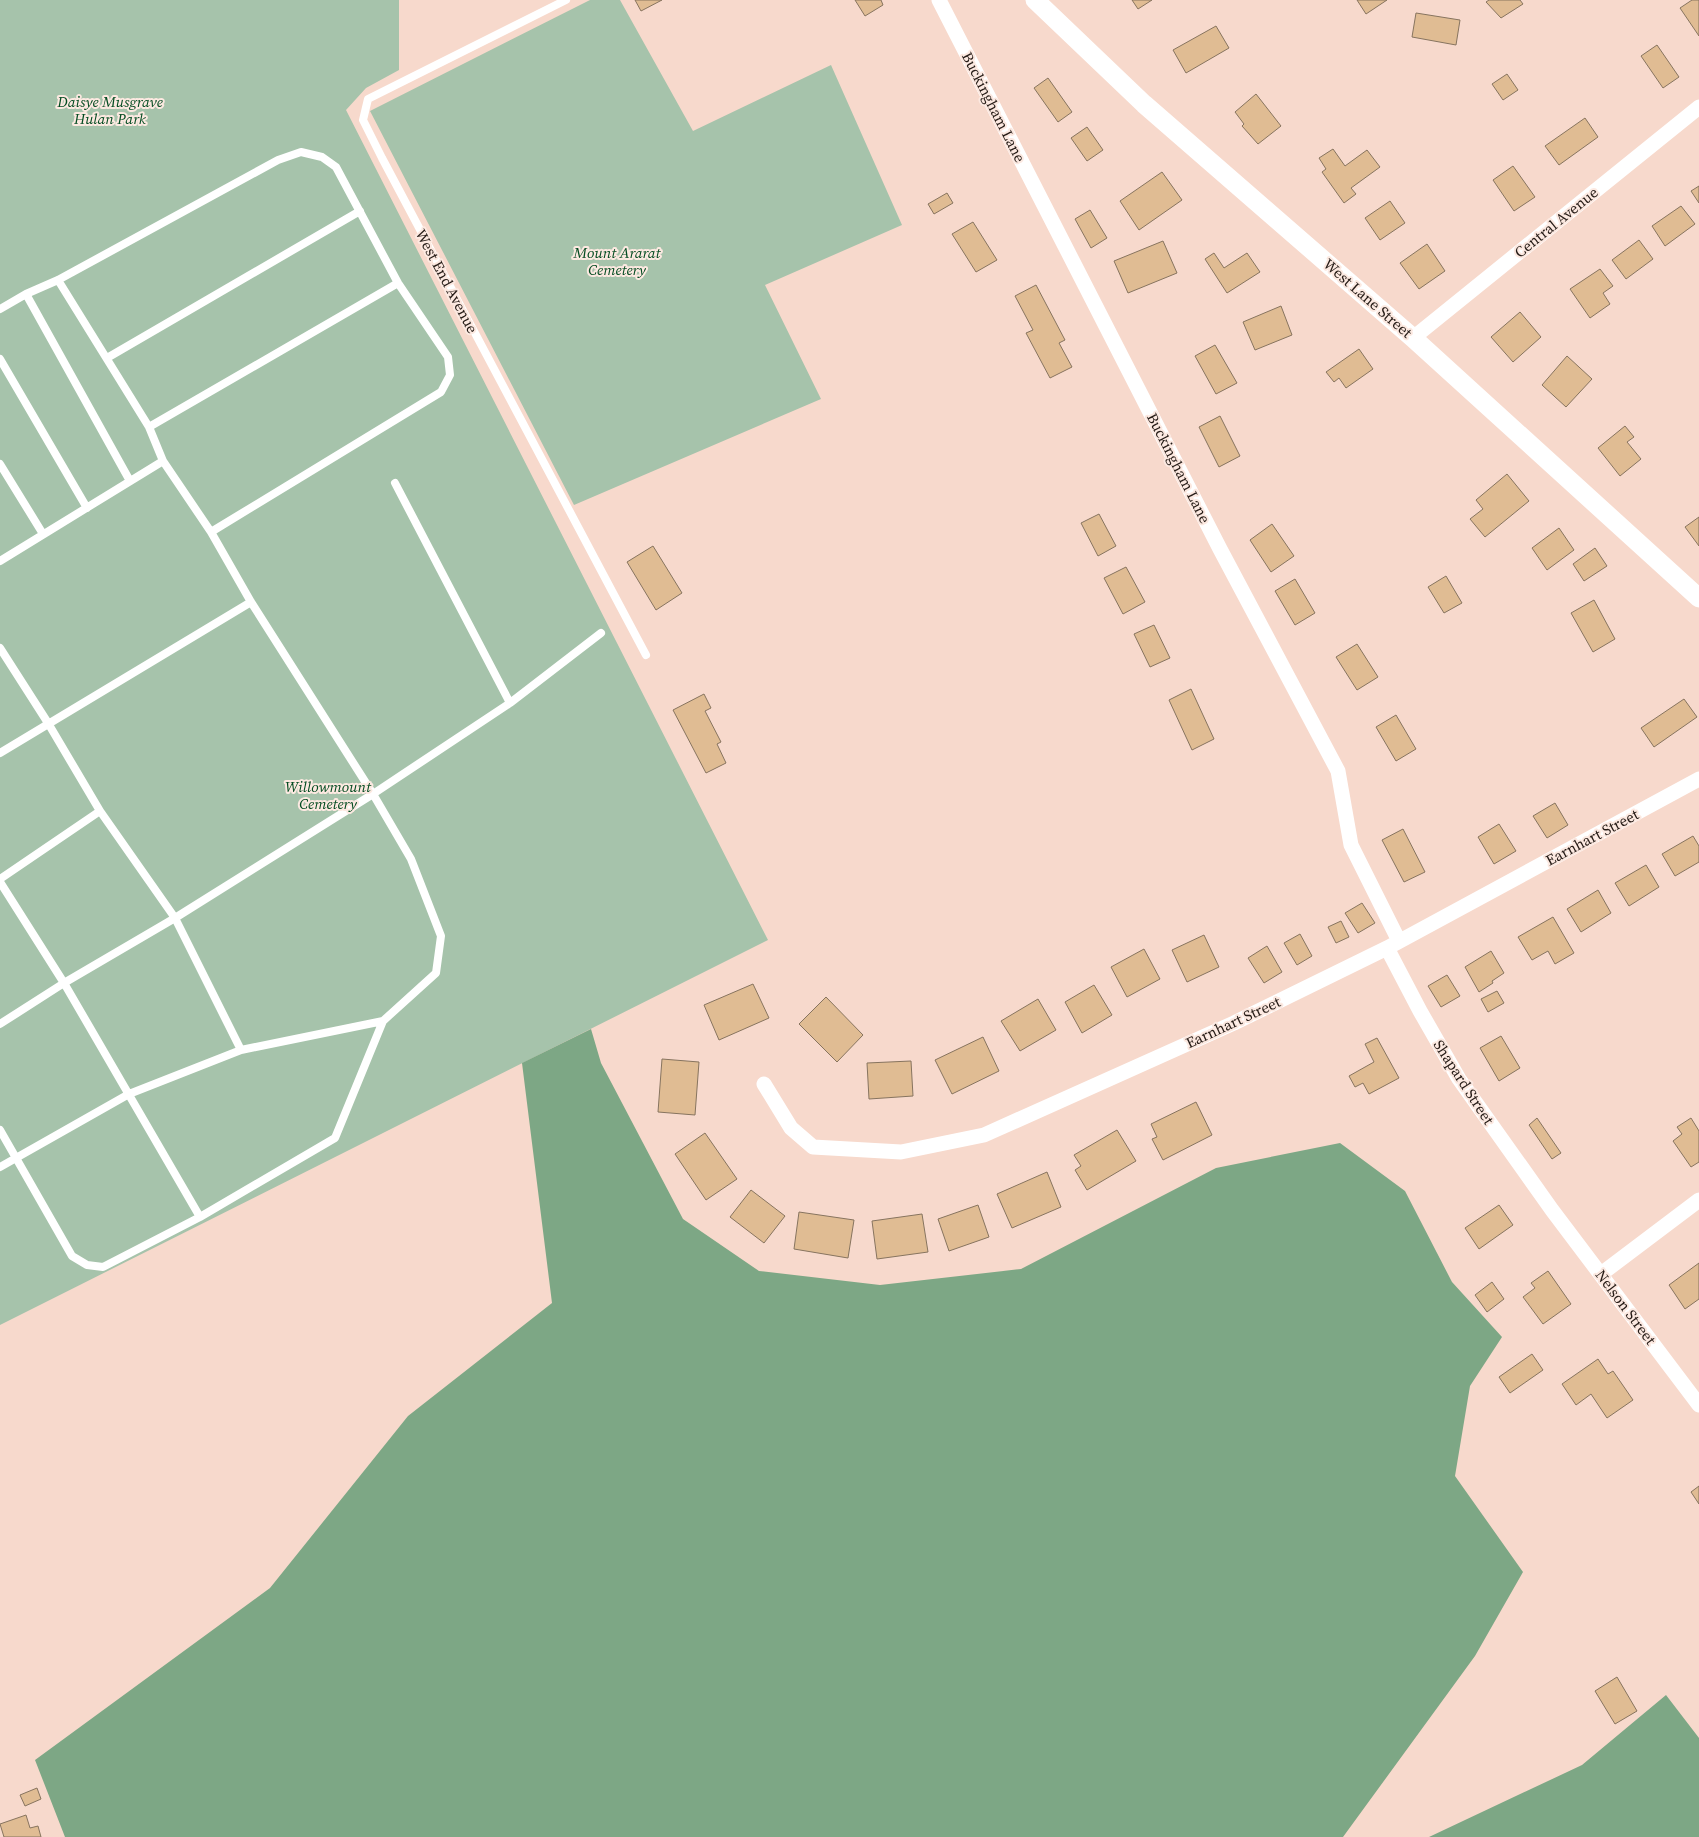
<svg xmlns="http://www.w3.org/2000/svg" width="1699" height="1837" viewBox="0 0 1699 1837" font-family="'Source Serif 4',serif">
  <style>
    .green { fill: #a6c3ab }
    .forest { fill: #7da785 }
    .building { fill: #e0bc93; stroke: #87745f }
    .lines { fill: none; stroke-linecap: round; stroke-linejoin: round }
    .service { stroke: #fff; stroke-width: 8 }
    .minor { stroke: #fff; stroke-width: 15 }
    .tertiary { stroke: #fff; stroke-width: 19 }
    .labels { text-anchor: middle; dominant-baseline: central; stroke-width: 4; stroke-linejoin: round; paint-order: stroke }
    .park-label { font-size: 15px; font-style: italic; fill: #024b20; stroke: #fce9e1 }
    .street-label { font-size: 15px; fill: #241a15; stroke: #fce9e1 }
  </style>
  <rect width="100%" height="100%" fill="#f7d9cc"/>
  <path class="green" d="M0,0H399V70L366,88L346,110L768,940L0,1325Z
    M590,0H620L693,131L831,65L902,225L765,285L821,399L574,505L370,111Z"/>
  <path class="forest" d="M591,1029L601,1063L683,1219L759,1271L880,1285L1021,1269L1216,1168L1340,1143L1405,1191L1452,1282L1502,1337L1470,1386L1455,1476L1523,1572L1475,1656L1343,1837H65L35,1760L270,1588L408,1416L552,1303L522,1063Z
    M1666,1695L1699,1738V1837H1429L1582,1765Z"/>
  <path class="building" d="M635,0H662L641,11Z
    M855,0H881L883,5L865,16Z
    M1132,0H1152L1138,9Z
    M1357,0H1387L1366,14Z
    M1489,0H1520L1523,4L1501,18L1486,2Z
    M1692,0H1699V36L1680,8Z
    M1416,13L1460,20L1456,45L1412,37Z
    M1216,26L1229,48L1186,73L1173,50Z
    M1657,45L1679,77L1663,88L1641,56Z
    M1507,74L1518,90L1503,100L1492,84Z
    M1048,78L1072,112L1058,122L1034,88Z
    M1256,94L1281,126L1258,144L1242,126L1244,124L1235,112Z
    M1585,118L1598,137L1559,165L1545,146Z
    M1087,127L1103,150L1087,161L1071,138Z
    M1333,149L1345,166L1367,150L1380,167L1351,188L1356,194L1344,203L1322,172L1326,169L1319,158Z
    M1513,166L1535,197L1514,211L1493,180Z
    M1162,172L1182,200L1139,230L1120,201Z
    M1699,186V203L1691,191Z
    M947,193L953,203L934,214L928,204Z
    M1390,201L1405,223L1380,240L1365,218Z
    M1681,206L1695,224L1665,246L1652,226Z
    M1090,210L1107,238L1091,248L1075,219Z
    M973,222L997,260L976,272L952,234Z
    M1639,240L1653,259L1626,279L1612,260Z
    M1163,241L1177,273L1128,293L1114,261Z
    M1427,244L1445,271L1419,289L1400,263Z
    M1214,253L1224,268L1247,253L1260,272L1227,293L1205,259Z
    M1600,269L1613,286L1603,293L1610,304L1590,318L1570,289Z
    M1036,285L1065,340L1059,343L1072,367L1050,378L1026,333L1033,330L1015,296Z
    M1281,306L1292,335L1255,350L1243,322Z
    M1520,312L1541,337L1513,362L1491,337Z
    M1215,345L1237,383L1216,394L1195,356Z
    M1359,349L1373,369L1346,388L1339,378L1334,382L1326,372Z
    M1567,356L1592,379L1566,407L1542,385Z
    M1220,416L1240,456L1219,467L1199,427Z
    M1625,426L1634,437L1627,442L1641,459L1620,476L1598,448Z
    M1507,474L1529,501L1485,537L1470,519L1483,509L1476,500Z
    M1099,514L1116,546L1098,556L1081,523Z
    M1699,517V546L1685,527Z
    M1272,524L1294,556L1271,572L1250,540Z
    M1559,528L1574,550L1547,570L1532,548Z
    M653,546L682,593L656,610L627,562Z
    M1595,548L1607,566L1584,581L1573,564Z
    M1126,567L1145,602L1123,614L1104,578Z
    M1446,576L1462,603L1444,613L1428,587Z
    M1295,579L1315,613L1295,625L1275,591Z
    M1594,600L1615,639L1593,652L1571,613Z
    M1154,625L1170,658L1150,667L1134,634Z
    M1357,644L1378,677L1357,690L1336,657Z
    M1191,689L1214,739L1192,750L1169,700Z
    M704,694L711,708L705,711L721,742L717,744L726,763L706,773L673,710Z
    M1684,699L1697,717L1654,747L1641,728Z
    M1396,715L1416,749L1396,761L1376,727Z
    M1555,803L1568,825L1547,838L1533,816Z
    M1499,824L1516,851L1494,864L1478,837Z
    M1403,829L1425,872L1404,882L1382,840Z
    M1693,836L1699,846V862L1675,876L1662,854Z
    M1646,865L1659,887L1629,906L1615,883Z
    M1598,890L1611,913L1581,932L1567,909Z
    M1362,903L1375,923L1358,933L1345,913Z
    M1553,917L1574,953L1555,964L1548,951L1532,960L1518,937Z
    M1341,921L1349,937L1336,943L1328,927Z
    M1300,934L1312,956L1297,965L1284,943Z
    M1204,935L1219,967L1187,982L1172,950Z
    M1267,946L1282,972L1264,983L1248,958Z
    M1144,949L1160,979L1127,997L1111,967Z
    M1491,951L1504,973L1492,981L1493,983L1479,992L1465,967Z
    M1447,975L1460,996L1441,1007L1428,986Z
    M753,984L769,1018L719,1040L704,1005Z
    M1094,985L1112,1015L1082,1033L1065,1002Z
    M1497,991L1504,1003L1488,1012L1481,999Z
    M826,997L863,1035L837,1062L799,1024Z
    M1038,999L1056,1030L1020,1051L1001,1021Z
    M1501,1036L1520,1068L1499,1081L1480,1048Z
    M983,1037L999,1071L952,1094L935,1060Z
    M1377,1038L1399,1078L1369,1094L1363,1083L1355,1087L1349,1076L1374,1062L1365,1044Z
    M662,1059L699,1062L695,1115L658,1112Z
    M911,1061L913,1096L869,1099L867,1063Z
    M1196,1102L1212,1135L1163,1160L1152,1139L1157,1137L1151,1124Z
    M1537,1118L1561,1153L1552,1159L1529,1125Z
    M1691,1118L1699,1131V1162L1691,1167L1673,1141L1682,1134L1677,1127Z
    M1117,1130L1136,1161L1087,1190L1075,1170L1081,1166L1074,1155Z
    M705,1133L737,1179L706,1200L675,1154Z
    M1047,1172L1061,1207L1012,1228L997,1194Z
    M751,1190L785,1216L764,1243L730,1217Z
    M978,1205L989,1237L949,1251L938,1219Z
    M1499,1205L1513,1225L1479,1249L1465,1228Z
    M799,1212L854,1220L848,1258L794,1249Z
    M922,1214L928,1252L877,1259L872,1221Z
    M1699,1263V1299L1685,1309L1669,1285Z
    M1548,1271L1571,1304L1543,1324L1523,1297L1535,1288L1531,1283Z
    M1492,1282L1504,1299L1487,1312L1475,1295Z
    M1532,1354L1543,1370L1510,1393L1499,1377Z
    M1598,1359L1608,1374L1613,1371L1633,1400L1607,1418L1591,1394L1576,1405L1562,1384Z
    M1699,1486V1504L1691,1492Z
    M1617,1677L1637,1711L1615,1724L1595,1691Z
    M37,1788L41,1799L25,1806L20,1795Z
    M26,1815L30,1828L38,1826L41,1837H4L0,1824Z"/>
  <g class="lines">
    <path class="service" d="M566,0L368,99L363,120L382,158L646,655
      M26,294L130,481
      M0,309L26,294L58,280L278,160L301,152L322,157L336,167L398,283L448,357L450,375L441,392L211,532
      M107,358L360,211
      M0,359L87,508
      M149,427L398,283
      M0,464L43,534
      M395,483L510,703
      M0,561L163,461
      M0,648L48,723L100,811L175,918L241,1050
      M0,753L251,602
      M0,879L100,811
      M0,882L64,983L200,1217
      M0,1024L64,983L175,918L373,794L510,703L601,633
      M0,1130L72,1256L87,1265L103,1267L200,1217L335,1138L383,1021
      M0,1167L129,1094L241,1050L383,1021L436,973L441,936L411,859L373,794L251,602L211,532L163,461L149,427L58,280"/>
    <path class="minor" d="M939,0L1220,549L1338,771L1351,845L1399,941
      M1413,338L1699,107
      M1387,948L1420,1011L1459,1079L1552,1210L1699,1405
      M764,1084L791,1128L813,1147L901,1152L984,1135L1234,1023L1387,948L1699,779
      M1601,1274L1699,1200"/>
    <path class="tertiary" d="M1035,0L1144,104L1413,338L1699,598"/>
  </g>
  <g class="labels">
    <g class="park-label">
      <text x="110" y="101">Daisye Musgrave<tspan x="110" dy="17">Hulan Park</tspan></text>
      <text x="617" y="252">Mount Ararat<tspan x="617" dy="17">Cemetery</tspan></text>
      <text x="328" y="786">Willowmount<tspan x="328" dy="17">Cemetery</tspan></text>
    </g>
    <g class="street-label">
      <text transform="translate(994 107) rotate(63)">Buckingham Lane</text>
      <text transform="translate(1556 222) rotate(-39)">Central Avenue</text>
      <text transform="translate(447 281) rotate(62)">West End Avenue</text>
      <text transform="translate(1368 298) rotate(41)">West Lane Street</text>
      <text transform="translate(1179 468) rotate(63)">Buckingham Lane</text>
      <text transform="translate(1592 837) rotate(-28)">Earnhart Street</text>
      <text transform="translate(1233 1022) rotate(-25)">Earnhart Street</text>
      <text transform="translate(1464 1082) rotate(57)">Shapard Street</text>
      <text transform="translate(1626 1307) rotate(53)">Nelson Street</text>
    </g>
  </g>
</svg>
